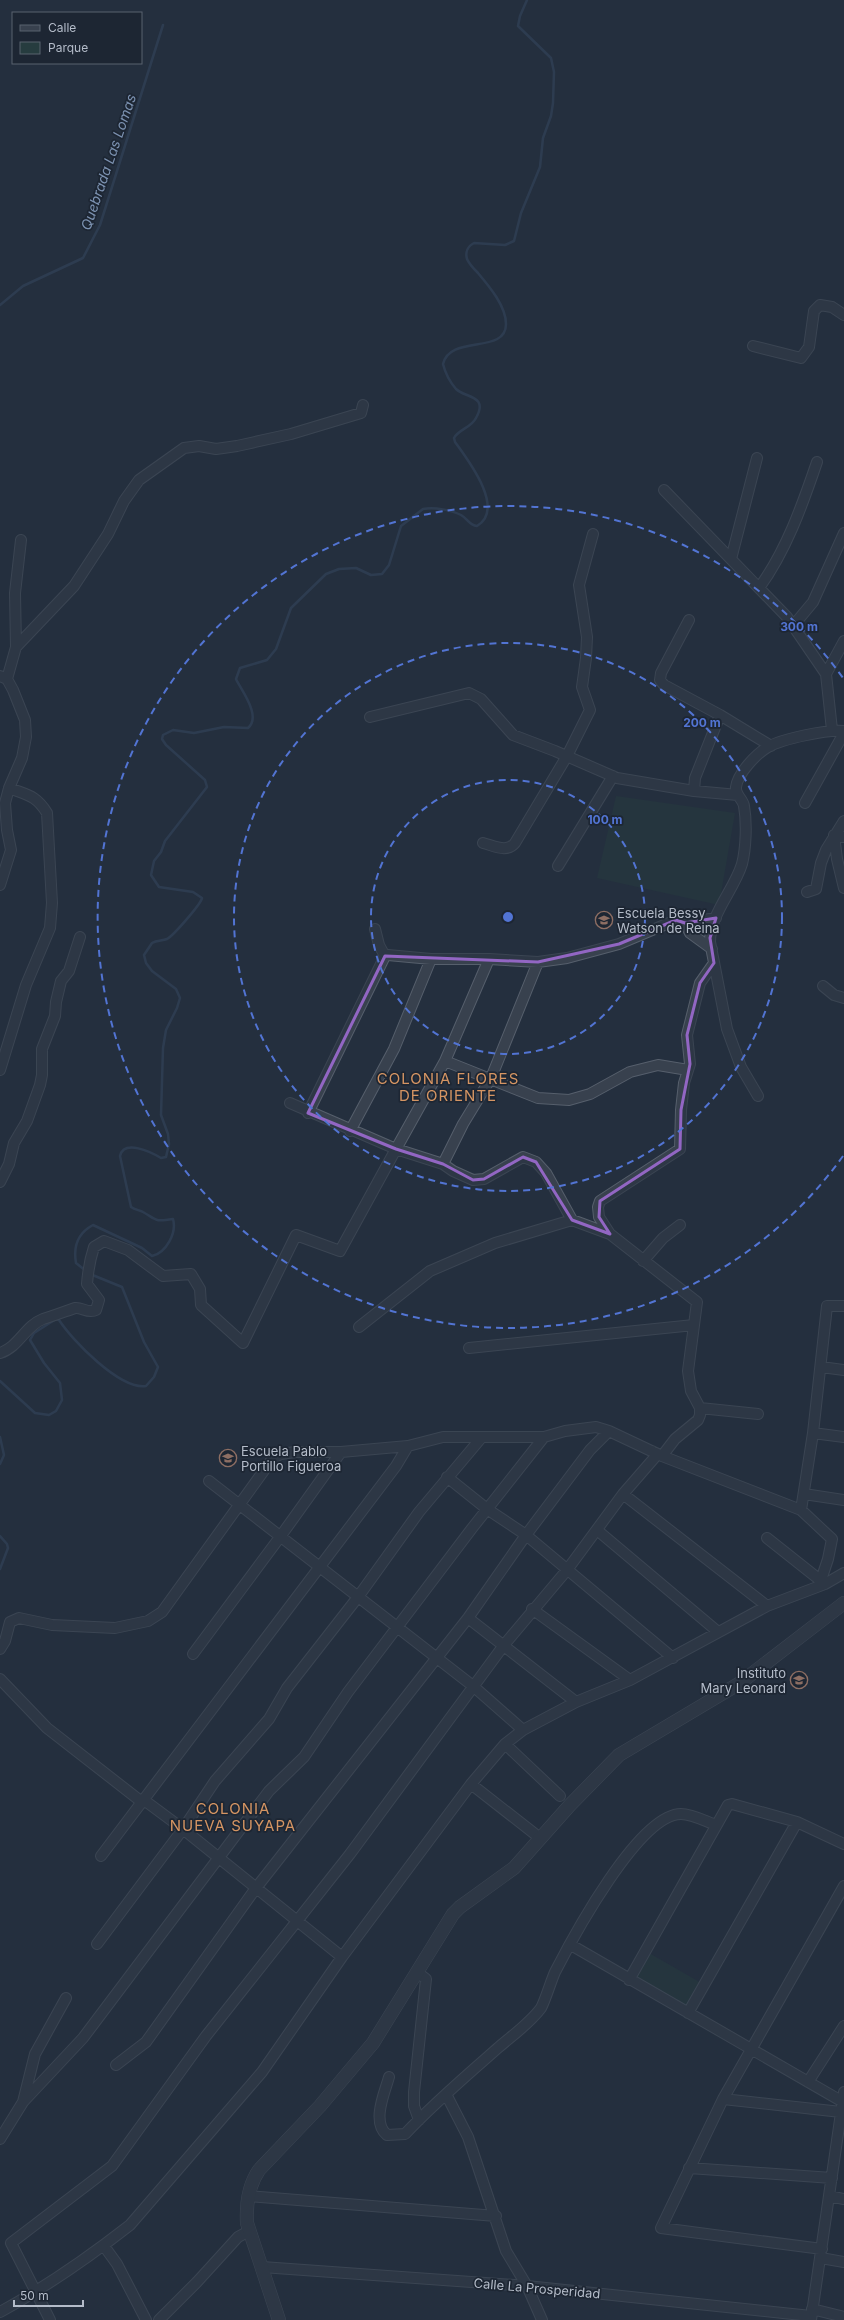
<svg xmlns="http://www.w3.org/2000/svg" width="844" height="2320" viewBox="0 0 844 2320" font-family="Inter,sans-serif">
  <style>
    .green { fill: #263c3f }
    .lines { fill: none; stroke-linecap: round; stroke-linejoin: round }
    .stream { stroke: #394c67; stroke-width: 2.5 }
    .minor-casing { stroke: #565f6c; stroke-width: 12 }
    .tertiary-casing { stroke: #565f6c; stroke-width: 14 }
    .minor { stroke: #38414e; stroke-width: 10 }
    .tertiary { stroke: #38414e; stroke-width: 13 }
    .marked { fill: none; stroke: #9266c3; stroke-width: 3; stroke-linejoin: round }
    .ring { fill: none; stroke: #5274d3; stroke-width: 2; stroke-dasharray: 7 5 }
    .labels { text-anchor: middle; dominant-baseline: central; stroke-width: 3.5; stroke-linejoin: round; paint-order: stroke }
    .poi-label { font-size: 13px; fill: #b4bcc9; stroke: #1d2633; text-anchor: start }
    .street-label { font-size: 13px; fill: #b4bcc9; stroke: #1d2633 }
    .water-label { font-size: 14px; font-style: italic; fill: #7c92b1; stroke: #1d2633 }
    .quarter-label { font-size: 15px; letter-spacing: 1px; fill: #d59563; stroke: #1d2633 }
    .centre { fill: #5274d3; stroke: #1d2633; stroke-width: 2 }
    .ring-label { font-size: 12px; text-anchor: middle; font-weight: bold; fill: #5274d3; stroke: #1d2633; stroke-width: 3.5; stroke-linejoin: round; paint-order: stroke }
  </style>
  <rect width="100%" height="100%" fill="#242f3e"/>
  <path class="green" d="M616,796L735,813L719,905L597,878Z
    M649,1953L703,1984L689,2008L636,1976Z"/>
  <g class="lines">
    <path class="stream" d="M0,305L23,286L83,258L100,225L163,25
      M86,1271L76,1263C73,1246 78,1233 93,1225L142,1248L152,1256C166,1253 177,1233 173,1219C154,1222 157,1220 143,1212C140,1210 135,1210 131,1207L120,1156C124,1139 151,1152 161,1158L166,1157L169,1144L168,1134L161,1115L163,1048L166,1030L177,1008L180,998L176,989L152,971L146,963L144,955L152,943C157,940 162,941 167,939C173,936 201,904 202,898L193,892L159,887L151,875L154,861L161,852L165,841L207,787L205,780L166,745L162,739L163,735L173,730L194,733L224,727L248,728C262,716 241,690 236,679L240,668L267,660L276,649L291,608L326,574L339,569L356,568L371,575L382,574L389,565L401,526L423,509C435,507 451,510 461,515C468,519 469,525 477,526C506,509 468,460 455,442L454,438C459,429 471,428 476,418C489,395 465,398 456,389C450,382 445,372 443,364C450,334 506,355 506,324C506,306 489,286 478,273C474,269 469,264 467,259C465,252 468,246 474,243L505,245L514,241L521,213L540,167L543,138L551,116L553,103L554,72L551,58L518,26L520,16L527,0
      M0,1381L35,1413L49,1415L56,1411L62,1400L60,1383L44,1363L30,1340L34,1333L56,1319L59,1320C72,1340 120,1390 146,1386L154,1377L158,1367L144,1342L122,1287L90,1274
      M0,1437L4,1455L0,1464
      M0,1536L7,1544L8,1548L0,1569"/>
    <defs>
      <path id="minor" d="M753,346L801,358L809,347L814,311L820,305L832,307L844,315
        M664,490L787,617L826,674L832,730
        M731,559L757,458
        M759,588C786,551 802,506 817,462
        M689,620L661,673L660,680L664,685L720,715L771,746
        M793,626L813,602L844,533
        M16,647L74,586L108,534L124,501L139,480L184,448L199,446L216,449L237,446L291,434L361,413L363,405
        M826,674L844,641
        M0,676L7,679L13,690L25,720L26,737L22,758L9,788L5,803L7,830L11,850L0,885
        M7,679L16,647L15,593L21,540
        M370,717L469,693L481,699L513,735L555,751L617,778L694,791L738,795
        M694,791L695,778L720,715
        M805,803L844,733
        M844,837L834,835L837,859L844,888
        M483,843C495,846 507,853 515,843L567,756L590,710L582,687L586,658L587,637L579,585L593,534
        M558,866L613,776
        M807,892L816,889L821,863L826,850L844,821
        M685,923L690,933L712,949
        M375,929L379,945L385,956
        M385,956L388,955L431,959H489L538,962L567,958L619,944L676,920L685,923L716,918
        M823,986L834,995L844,998
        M445,1061L538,1098L569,1100L590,1094L630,1072L658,1065L688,1070
        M0,1070L26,985L50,928L52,903L47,813C36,795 27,795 9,788
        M758,1096L741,1067L727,1029L710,942C710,914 734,890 742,864C746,848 747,823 744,806C743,799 735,795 736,787C738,773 756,754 768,747C782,739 828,729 844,731
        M290,1103L396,1149L445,1061L489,959
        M308,1113L385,956
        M350,1131L394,1049L431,959
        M443,1164L463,1124L491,1078L538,962
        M0,1182L9,1164L14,1143L27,1121L40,1085L42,1075V1049L55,1016L56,1002L61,981L69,971L80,937
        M643,1261L663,1238L680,1225
        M359,1327L430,1271L495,1243L572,1220L610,1234
        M469,1348L694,1325
        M0,1353C19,1347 25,1326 43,1319C50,1317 69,1310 75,1308C82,1307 88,1314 96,1310L99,1300L87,1284C88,1271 90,1259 94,1247L104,1241L128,1250L163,1276L191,1274L200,1289L201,1305L243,1343L296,1235L340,1251L396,1149L443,1164L453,1171L473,1180L484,1179L523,1157L536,1162L546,1173L572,1220
        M821,1367L844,1370
        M700,1408L758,1414
        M813,1433L844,1437
        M662,1456L675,1439L698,1420L700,1415V1408L691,1391L688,1371L697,1302L610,1234L599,1217L598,1207L600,1201L680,1149L681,1110L684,1083L690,1064L687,1035L700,983L714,963
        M447,1477L487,1509L526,1535L673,1658
        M209,1481L473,1686L523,1730
        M623,1494L767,1606
        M804,1494L844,1500
        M801,1510L813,1433L827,1306H844
        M597,1530L717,1631
        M767,1538L825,1584
        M532,1609L630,1680
        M468,1618L576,1702
        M0,1649L5,1641L10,1622L19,1618L52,1625L115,1628L148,1621L162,1612L273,1458L281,1454L295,1452H341L408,1446L443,1437H544L565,1431L596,1427L609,1431L662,1456L801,1510L832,1539L828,1559L821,1580
        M193,1654L280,1537L341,1452
        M0,1679L47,1728L138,1799L148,1803L183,1829L342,1957
        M505,1744L560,1796
        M471,1784L540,1838
        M101,1856L396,1466L408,1446
        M97,1944L183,1829L215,1781L269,1719L287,1688L358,1597L419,1512L482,1437
        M571,1945L843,2102
        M417,1972L426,1979L414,2092V2106L419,2120
        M629,1980L728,1805L732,1804L797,1822L844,1844
        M688,2013L797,1822
        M116,2065L146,2042L256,1888L468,1618L526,1535L590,1450L609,1431
        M389,2077C385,2092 371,2122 387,2135L405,2134C434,2103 467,2075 499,2047C513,2035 530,2023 541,2008C545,2001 551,1981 555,1972C573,1937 639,1814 681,1814C692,1814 705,1821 716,1825
        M808,2082L844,2026
        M446,2094L468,2137L506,2251L527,2286L542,2320
        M723,2099L841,2112
        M23,2102L35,2054L66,1998
        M0,2139L23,2102L83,2038L269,1791L304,1757L348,1692L473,1527L544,1437
        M689,2168L832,2178
        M248,2196L496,2216
        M829,2196L844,2199
        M104,2246L117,2264L146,2320
        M822,2249L661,2228L723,2099L844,1886
        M821,2258L844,2262
        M262,2267L527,2286L811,2316
        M812,2309L844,2317
        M0,2312C46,2287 89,2257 130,2225L262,2072L342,1957L471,1784L505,1744L523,1730L576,1702L630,1680L767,1606L825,1584L844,1573
        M50,2320L11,2243L112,2166L206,2036L350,1854L504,1645L567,1570L623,1494L656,1456L652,1451
        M159,2320L197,2282L238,2237L249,2231
        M811,2320L844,2092"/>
      <path id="tertiary" d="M279,2320L247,2223C246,2204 248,2186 259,2170L320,2106L373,2043L453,1914L460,1907L514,1868L570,1805L619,1755L740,1683L844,1603"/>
    </defs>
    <use href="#minor" class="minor-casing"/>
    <use href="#tertiary" class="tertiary-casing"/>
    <use href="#minor" class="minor"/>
    <use href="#tertiary" class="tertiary"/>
  </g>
  <path d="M0 0H844V2320H0ZM716,918L710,938L714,963L700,983L687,1035L690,1064L681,1110L680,1149L600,1201L599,1217L610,1234L572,1220L536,1162L523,1157L484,1179L473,1180L443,1164L396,1149L308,1113L385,956L538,962L619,944L676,920L685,923Z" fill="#242f3e" fill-opacity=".55" fill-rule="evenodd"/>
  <path class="marked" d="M716,918L710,938L714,963L700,983L687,1035L690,1064L681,1110L680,1149L600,1201L599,1217L610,1234L572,1220L536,1162L523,1157L484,1179L473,1180L443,1164L396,1149L308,1113L385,956L538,962L619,944L676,920L685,923Z"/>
  <g class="ring">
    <circle cx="508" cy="917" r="137"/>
    <circle cx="508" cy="917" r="274"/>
    <path d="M843 1156A411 411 0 1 1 843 678"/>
  </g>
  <defs>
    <symbol id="school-ring" viewBox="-11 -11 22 22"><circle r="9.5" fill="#1d2633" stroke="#8d6e63" stroke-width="1.5"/><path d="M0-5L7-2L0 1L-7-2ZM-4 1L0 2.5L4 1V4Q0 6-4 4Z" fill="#8d6e63"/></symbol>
  </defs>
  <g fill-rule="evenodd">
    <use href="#school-ring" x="594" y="910" width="20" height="20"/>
    <use href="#school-ring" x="218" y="1448" width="20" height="20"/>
    <use href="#school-ring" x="789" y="1670" width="20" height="20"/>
  </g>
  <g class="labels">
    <g class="poi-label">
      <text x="617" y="913">Escuela Bessy<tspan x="617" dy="15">Watson de Reina</tspan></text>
      <text x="241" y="1451">Escuela Pablo<tspan x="241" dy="15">Portillo Figueroa</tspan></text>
      <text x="786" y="1673" text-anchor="end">Instituto<tspan x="786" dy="15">Mary Leonard</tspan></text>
    </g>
    <g class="street-label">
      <text transform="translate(537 2288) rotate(5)">Calle La Prosperidad</text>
    </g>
    <g class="water-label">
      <text transform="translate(108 162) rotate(-71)">Quebrada Las Lomas</text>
    </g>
    <g class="quarter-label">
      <text x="448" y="1078">COLONIA FLORES<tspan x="448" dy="17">DE ORIENTE</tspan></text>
      <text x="233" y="1808">COLONIA<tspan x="233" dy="17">NUEVA SUYAPA</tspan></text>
    </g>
  </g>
  <circle cx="508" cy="917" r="6" class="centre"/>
  <g class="ring-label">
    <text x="799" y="631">300 m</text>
    <text x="702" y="727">200 m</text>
    <text x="605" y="824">100 m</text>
  </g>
  <rect x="12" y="12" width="130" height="52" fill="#1d2633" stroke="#59626f"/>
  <rect x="20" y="25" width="20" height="6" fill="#38414e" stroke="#59626f"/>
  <text x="48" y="32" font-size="12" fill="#b4bcc9">Calle</text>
  <rect x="20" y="42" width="20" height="12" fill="#263c3f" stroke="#59626f"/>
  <text x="48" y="52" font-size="12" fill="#b4bcc9">Parque</text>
  <path d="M14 2300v6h69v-6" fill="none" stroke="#b4bcc9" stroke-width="2"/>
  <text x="20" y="2300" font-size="12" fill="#b4bcc9" stroke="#1d2633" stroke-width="3" paint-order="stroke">50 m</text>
</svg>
